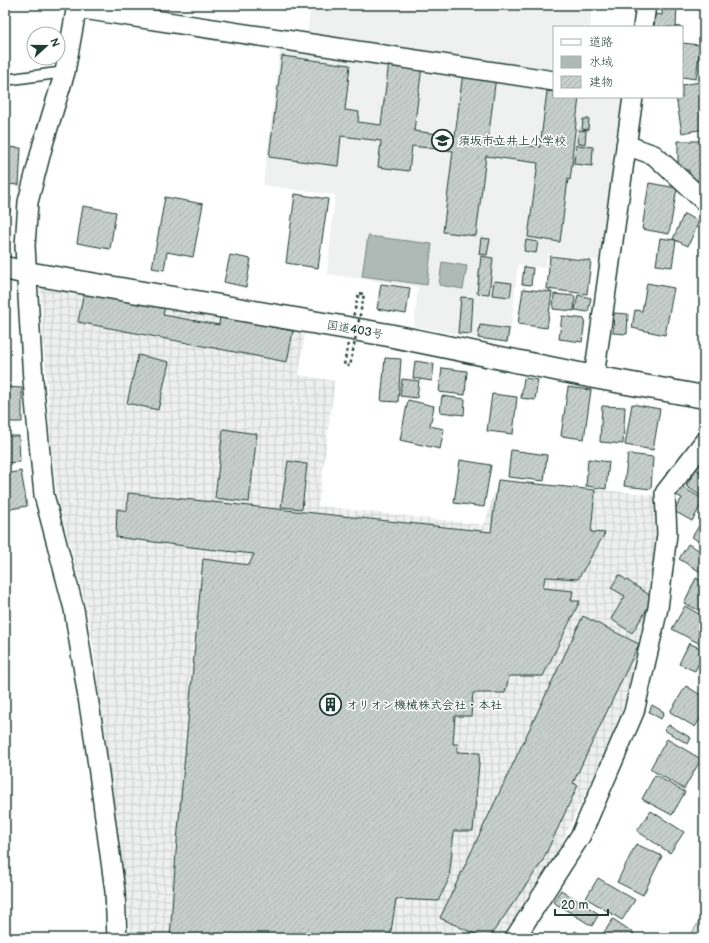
<svg xmlns="http://www.w3.org/2000/svg" width="709" height="943" viewBox="0 0 709 943" font-family="'Balsamiq Sans','Klee One',sans-serif">
  <style>
    .built { fill: #eef1f0 }
    .industrial { fill: url(#industrial-grid) }
    .green { fill: #dee3e2; stroke: #7e908b }
    .water { fill: #afbab7; stroke: #758883 }
    .building { fill: url(#building-hatch); stroke: #1f3d34 }
    .lines { fill: none; stroke-linecap: round; stroke-linejoin: round }
    .lane-casing { stroke: #1f3d34; stroke-width: 13 }
    .street-casing { stroke: #1f3d34; stroke-width: 22 }
    .highway-casing { stroke: #1f3d34; stroke-width: 25 }
    .lane { stroke: #fff; stroke-width: 10 }
    .street { stroke: #fff; stroke-width: 19 }
    .highway { stroke: #fff; stroke-width: 22 }
    .path-bridge { stroke: #1f3d34; stroke-width: 2.5; stroke-dasharray: 3 3; stroke-linecap: butt }
    .labels { text-anchor: middle; dominant-baseline: central; stroke-width: 3; stroke-linejoin: round; paint-order: stroke }
    .poi-label { font-size: 12px; font-weight: bold; fill: #1f3d34; stroke: #fff; text-anchor: start }
    .street-label { font-size: 12px; fill: #1f3d34; stroke: #fff }
  </style>
  <defs>
    <pattern id="industrial-grid" width="8" height="8" patternUnits="userSpaceOnUse"><rect width="8" height="8" fill="#eef1f0"/><path d="M0 4h8M4 0v8" fill="none" stroke="#ccd0ce"/></pattern>
    <pattern id="building-hatch" width="6" height="6" patternUnits="userSpaceOnUse"><rect width="6" height="6" fill="#c7cfcc"/><path d="M-1 1l2-2M0 6l6-6M5 7l2-2" fill="none" stroke="#aab3b0"/></pattern>
  </defs>
  <rect width="100%" height="100%" fill="#fff"/>
  <filter id="ink" filterUnits="userSpaceOnUse"><feTurbulence type="fractalNoise" baseFrequency=".025" numOctaves="2"/><feDisplacementMap in="SourceGraphic" scale="8" xChannelSelector="R" yChannelSelector="G"/><feConvolveMatrix kernelMatrix="1 2 1 2 8 2 1 2 1" color-interpolation-filters="sRGB"/></filter>
  <g filter="url(#ink)">
    <path class="built" d="M311,5H592L590,27H554V97H625L600,261L548,254L545,268L518,264L509,344L414,326L418,287L327,274L335,195L263,185L280,50L304,53Z"/>
    <path class="industrial" d="M40,287L305,332L299,375L335,381L318,506L484,525L498,480L656,495L655,571L645,646L609,745L557,852L501,938H130L127,900L91,631L86,605L57,497L50,433Z"/>
    <path class="green" d="M704,913V938H689Z"/>
    <path class="water" d="M368,236L432,244L427,285L362,276Z
      M442,262L467,266L463,289L439,285Z"/>
    <path class="building" d="M662,5H677L676,27H682V30V27H654L655,14L662,15Z
      M682,43L700,45L696,79L682,77Z
      M282,56L350,65L345,110L359,112L358,122L381,125L389,62L422,66L414,131L455,136L463,72L496,76L488,141L540,147L547,91L554,92V97H579L572,157H573L570,180L568,179L560,242L528,237L538,163L486,156L476,236L443,232L453,151L412,146L409,171L378,167L381,141L341,136L338,166L269,157Z
      M700,82L704,109V129L682,133L676,97H682V85Z
      M583,119H589L588,130L582,129Z
      M579,130L586,131L585,144L577,143Z
      M678,141H704V181L689,180V170H678Z
      M576,145L593,147L592,166L574,164Z
      M5,147L21,148L19,185L5,184Z
      M649,183L677,188L669,234L642,229Z
      M295,194L328,199L318,268L286,263Z
      M5,196L11,197L10,212H6L5,228Z
      M165,197L203,204L193,257L167,252L164,270L152,268Z
      M83,206L116,212L110,249L77,243Z
      M684,214L699,221L688,246L673,239Z
      M481,238L490,239L487,255L479,254Z
      M660,238L676,240L672,267L656,265Z
      M526,240L538,242L536,253L524,251Z
      M230,255L251,259L246,287L224,282Z
      M481,256L493,258L489,294L477,293Z
      M550,256L591,261L587,294L547,289Z
      M524,267L533,268L531,285L522,284Z
      M494,281L512,283L510,297L492,295Z
      M647,283L674,288L665,335L632,328L635,310L642,311Z
      M381,284L410,288L406,314L377,309Z
      M523,289L552,292L547,328L518,324Z
      M84,291L165,306L163,315L219,325L220,317L293,331L287,362L78,322Z
      M554,294L575,296L574,311L553,309Z
      M578,295L591,298L588,312L575,310Z
      M461,297L473,298L471,334L458,333Z
      M614,313L628,314L627,334L613,333Z
      M562,316L585,319L582,342L559,339Z
      M480,325L509,329L507,342L478,338Z
      M138,355L169,362L158,410L127,403Z
      M385,358L401,359L398,402L381,401Z
      M415,361L434,364L432,381L413,378Z
      M442,368L467,371L465,395L439,392Z
      M524,378L538,380L535,400L521,398Z
      M402,379L419,381L417,398L400,396Z
      M5,387L22,388V422H5Z
      M568,387L591,390L584,439L561,436Z
      M492,394L517,397L513,434L487,431Z
      M442,396L465,399L464,415L440,412Z
      M408,400L434,406L430,426L444,429L440,449L400,440Z
      M632,404L660,409L653,450L625,445Z
      M602,406L625,407L623,444L600,442Z
      M223,429L257,434L249,502L215,498Z
      M5,436H19L20,462L5,463Z
      M511,450L547,455L544,481L508,477Z
      M628,454L653,457L651,489L624,486Z
      M588,459L609,462L606,489L586,486Z
      M460,460L491,465L484,507L454,503Z
      M288,461L307,464L302,509L281,507Z
      M696,469L704,474V498L686,486Z
      M21,471L27,506L5,510V474Z
      M498,480L595,490L591,532L605,533L578,579L545,577L543,588L573,591L571,601H580L543,676H509L505,693H473L471,716H455L453,744H458L457,752L480,753L473,831H454L449,879L438,901L396,899L390,938H170L176,852L203,559L249,565L254,554L207,549L116,537L117,509L127,511L128,493L491,532Z
      M681,486L704,500L692,521L674,511L682,498L676,495Z
      M700,524L704,527V545L692,537Z
      M688,544L704,553V574L679,559Z
      M619,575L654,598L632,633L611,619L625,596L611,588Z
      M696,578L704,582V613L684,603Z
      M685,606L704,617V646L672,629Z
      M583,616L639,644L573,783L578,785L542,862L489,938H484L440,918Z
      M689,643L704,650V652L695,671L679,664Z
      M686,686L704,697V712L695,727L670,712Z
      M652,705L664,712L661,719L649,712Z
      M669,725L691,738L688,744L664,730Z
      M667,739L701,759L684,789L650,769Z
      M655,775L685,792L672,815L642,799Z
      M651,811L684,832L670,853L637,831Z
      M636,844L662,856L643,895L617,882Z
      M598,878L635,900L622,920L586,898Z
      M561,890L599,914L592,926L553,902Z
      M613,919L634,933L631,938H600Z
      M575,931L587,938H571Z"/>
    <g class="lines">
      <defs>
        <path id="lane" d="M5,80L65,72"/>
        <path id="street" d="M77,5L65,72L43,144L28,202L25,246L33,380L44,495L74,609L93,729L115,891L117,938
          M76,8L554,81
          M643,27L646,5
          M626,145L654,155L704,201
          M594,377L633,97
          M515,938L581,835L634,712L658,608L667,534L665,493L704,442"/>
        <path id="highway" d="M5,268L27,273L388,335L594,377L704,397"/>
      </defs>
      <use href="#lane" class="lane-casing"/>
      <use href="#street" class="street-casing"/>
      <use href="#highway" class="highway-casing"/>
      <use href="#lane" class="lane"/>
      <use href="#street" class="street"/>
      <use href="#highway" class="highway"/>
      <path class="path-bridge" d="M348,344L344,365L350,366L364,294L359,293L353,317"/>
    </g>
  </g>
  <defs>
    <symbol id="school-ring" viewBox="-11 -11 22 22"><circle r="9.5" fill="#fff" stroke="#1f3d34" stroke-width="1.5"/><path d="M0-5L7-2L0 1L-7-2ZM-4 1L0 2.5L4 1V4Q0 6-4 4Z" fill="#1f3d34"/></symbol>
    <symbol id="building-ring" viewBox="-11 -11 22 22"><circle r="9.5" fill="#fff" stroke="#1f3d34" stroke-width="1.5"/><path d="M-4-6H4V6H1V3H-1V6H-4ZM-2.5-4.3h1.7v1.8h-1.7ZM.8-4.3h1.7v1.8H.8ZM-2.5-1h1.7V.8h-1.7ZM.8-1h1.7V.8H.8Z" fill="#1f3d34"/></symbol>
  </defs>
  <g fill-rule="evenodd">
    <use href="#school-ring" x="430" y="128" width="25" height="25"/>
    <use href="#building-ring" x="318" y="692" width="25" height="25"/>
  </g>
  <g class="labels">
    <g class="poi-label">
      <text x="458" y="141">須坂市立井上小学校</text>
      <text x="346" y="705">オリオン機械株式会社・本社</text>
    </g>
    <g class="street-label">
      <text transform="translate(355 330) rotate(10)">国道403号</text>
    </g>
  </g>
  <rect width="709" height="943" fill="none" stroke="#fff" stroke-width="20"/>
  <rect x="10" y="10" width="689" height="923" fill="none" stroke="#1f3d34" stroke-width="1.5" filter="url(#ink)"/>
  <rect x="553" y="26" width="130" height="72" fill="#ffffff" stroke="#a5b1ae"/>
  <rect x="561" y="39" width="20" height="6" fill="#ffffff" stroke="#a5b1ae"/>
  <text x="589" y="46" font-size="12" fill="#1f3d34">道路</text>
  <rect x="561" y="56" width="20" height="12" fill="#afbab7" stroke="#a5b1ae"/>
  <text x="589" y="66" font-size="12" fill="#1f3d34">水域</text>
  <rect x="561" y="76" width="20" height="12" fill="url(#building-hatch)" stroke="#a5b1ae"/>
  <text x="589" y="86" font-size="12" fill="#1f3d34">建物</text>
  <g transform="translate(46 46) rotate(69)"><circle r="19" fill="#ffffff" stroke="#a5b1ae"/>
  <path d="M0-3L7 15L0 10L-7 15Z" fill="#1f3d34"/>
  <text y="-6" font-size="11" font-weight="bold" text-anchor="middle" fill="#1f3d34">N</text>
  </g>
  <path d="M555 909v6h53v-6" fill="none" stroke="#1f3d34" stroke-width="2"/>
  <text x="561" y="909" font-size="12" fill="#1f3d34" stroke="#ffffff" stroke-width="3" paint-order="stroke">20 m</text>
</svg>
